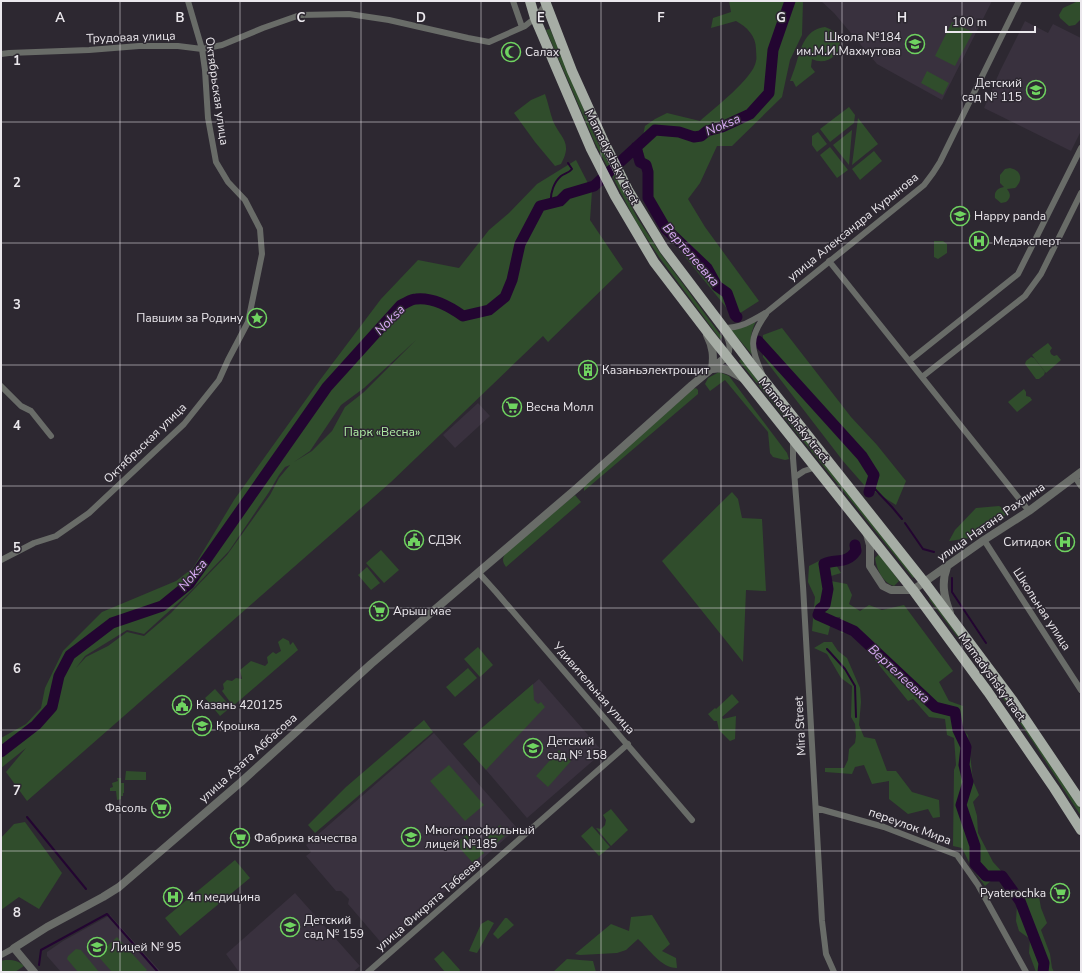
<svg xmlns="http://www.w3.org/2000/svg" width="1082" height="973" viewBox="0 0 1082 973" font-family="'Nunito Sans',sans-serif">
  <style>
    .built { fill: #39313e }
    .green { fill: #304d2c; fill-rule: evenodd }
    .lines { fill: none; stroke-linecap: round; stroke-linejoin: round }
    .stream { stroke: #230531; stroke-width: 2 }
    .river { stroke: #230531; stroke-width: 11 }
    .minor { stroke: #696c68; stroke-width: 6 }
    .tertiary { stroke: #696c68; stroke-width: 8 }
    .primary { stroke: #a6ada5; stroke-width: 10 }
    .grid { fill: none; stroke: #ebe8ed; stroke-width: 1; stroke-opacity: 0.55 }
    .labels { text-anchor: middle; dominant-baseline: central; stroke-width: 3; stroke-linejoin: round; paint-order: stroke }
    .street-label { font-size: 12px; fill: #ebe8ed; stroke: #2d2831 }
    .poi-label { font-size: 12px; fill: #ebe8ed; stroke: #2d2831; text-anchor: start }
    .park-label { font-size: 12px; fill: #b0eea6; stroke: #2d2831 }
    .water-label { font-size: 13px; font-style: italic; fill: #dbacf8; stroke: #2d2831 }
    .grid-label { font-size: 13px; text-anchor: middle; font-weight: bold; fill: #ebe8ed; stroke: #2d2831; stroke-width: 3; stroke-linejoin: round; paint-order: stroke }
  </style>
  <rect width="100%" height="100%" fill="#2d2831"/>
  <path class="built" d="M821,1H992L942,100L877,64L834,13Z
    M1025,21L1048,33L1053,24L1081,38V131L1071,151L984,108L1000,71Z
    M478,403L490,416L455,448L443,435Z
    M539,679L603,752L527,818L464,744Z
    M434,733L517,828L384,946L348,904L349,899L341,891H336L306,856L311,852L306,845Z
    M295,893L360,966L353,972H239L226,954Z
    M110,915L161,972H61L47,956V952L63,941Z"/>
  <path class="green" d="M729,1H803L802,35L790,60L782,97L732,146H717L700,183L688,199L705,227L759,301L734,317L664,231L643,192L647,165L641,145L645,126L655,119L667,113L700,121C713,109 754,78 756,61C757,58 756,53 756,49C756,36 747,27 736,21L711,28L713,18L731,12Z
    M1076,2H1081V19L1075,25L1069,26L1060,18L1059,15L1063,8Z
    M952,22L973,32L955,66L935,56Z
    M825,27C855,37 834,70 812,59L811,67L815,72L796,87L793,81H790C793,73 796,65 798,57C803,42 808,29 825,27Z
    M550,29L598,143L638,219L661,254L722,337L720,339L659,257L636,222L595,143L546,30Z
    M927,71L949,83L943,95L921,83Z
    M545,94C548,102 550,113 553,121C561,139 573,142 561,164L555,166L535,142L514,113L531,100Z
    M849,107L855,115L854,123L830,142L820,129Z
    M858,118L878,144L852,165Z
    M852,130L849,165L833,145Z
    M818,132L827,144L817,152L812,145V136Z
    M830,147L848,170L837,178L820,155Z
    M874,151L882,161L860,180L852,169Z
    M576,160L592,191L590,220L623,269L548,342L543,336L391,482L27,801L6,772L26,748L1,768V738L26,724L41,708L45,688L63,651L102,612L176,581L193,568L234,500L320,380L381,299L418,260L459,268L489,230L509,213L537,184ZM416,340L364,392L345,407L332,431L312,451L294,462L310,451L341,405L364,388ZM290,465L279,478L270,495L227,555L171,613L144,636L127,632L108,646L86,657L76,668L85,656L127,630L144,634L188,594L229,551L269,492L279,475L285,467Z
    M1010,168C1021,170 1024,180 1015,188L1007,189C1011,194 1011,198 1006,202L1001,203L995,198C994,191 998,188 1004,187L1000,183V175L1005,169Z
    M934,241H943L947,244V253L938,259L934,257Z
    M756,321C750,334 749,343 754,357L731,330Z
    M782,328L851,417L877,445L906,481L896,505L864,485L843,461L763,357V335Z
    M1048,343L1052,348L1050,351L1051,354L1054,356L1057,355L1061,360L1046,373L1032,355Z
    M1031,357L1034,358L1045,372L1044,375L1039,379H1036L1025,364L1026,361Z
    M741,359L915,576L913,578L739,361Z
    M719,372L729,376L787,453L789,459L785,460L773,457L770,453L768,432L725,380L710,391L705,384L708,378Z
    M696,388L698,390V394L584,491V486L693,389Z
    M1024,389L1026,392V396L1030,397L1032,400L1017,412L1008,402Z
    M732,492L738,499L742,518L762,519L766,591L746,590L743,662L662,561Z
    M575,495L581,502L506,567C502,561 502,559 506,552Z
    M999,506L1010,512L970,538L949,541L955,530L976,508Z
    M381,550L399,570L384,583L366,563Z
    M879,554L899,581L894,586C882,582 877,570 875,558Z
    M825,558L835,563L841,573L831,576V581L847,584L852,595L849,604L860,611L869,605L882,610L904,605L953,671L939,682L949,701L963,706V730L968,735L973,781L979,795L973,802L977,816L978,833L993,862L1026,898L1039,897L1041,908L1047,923L1041,930L1050,954L1052,968L1054,972H1036L1029,953L1030,939L1019,931L1016,921L1017,904L1001,880H992L985,886L972,868L962,848L953,846L954,770L956,765L954,738L947,735L945,719L929,717L913,699L908,701L875,660L879,656L851,631L841,633L840,617L832,618L828,635L812,631L815,597L808,582L809,566Z
    M367,567L380,583L371,590L358,575Z
    M930,598L1035,738L1081,809V816L1033,742L991,681L929,599Z
    M283,638L289,641L290,645L293,642L298,650L233,706L222,691L224,689L223,684L227,680L232,681L236,678L242,679L240,670L251,661L265,666L268,663L267,657L273,652L276,654L281,651L278,642Z
    M824,642H832L838,651L847,658L860,688L861,702L859,725L864,737L875,739L887,771H896L912,792L939,800L940,817L933,818L928,809L908,814L889,799V781L872,784L864,765L855,767L852,774L825,772V768H844L848,760L849,749L855,743L856,736L855,724L851,717L852,686L841,678L827,654L814,648Z
    M478,647L493,665L480,677L464,659Z
    M468,668L477,678L455,697L446,687Z
    M533,684L534,700L538,704L541,702L545,707L486,770L463,744Z
    M215,689L231,707L220,716L205,698Z
    M732,694L739,702L722,717L723,719L736,716L735,739L730,741L719,730L717,721H714L708,714L715,708L716,709Z
    M424,720L433,732L315,833L308,825L346,787Z
    M559,750L571,761L548,787L536,776Z
    M449,765L484,805L465,821L430,781Z
    M126,771L146,772V780H125Z
    M117,778H121V783H124V793H123V796H121V799L117,800L116,791H110V788L113,787L112,783L118,781Z
    M611,809L628,830L611,846L596,828L601,829L605,825L606,820L603,815Z
    M25,822L62,873L39,909L19,897L1,910V838L14,824Z
    M500,825L507,834L492,847L484,838Z
    M592,826L610,847L599,856L581,836Z
    M467,834L484,853L473,863L456,844Z
    M235,860L250,878L180,936L165,918Z
    M652,915L670,944L662,951L676,958L677,968C661,968 649,949 638,939L626,950L617,953L580,955L575,954L611,924L629,931L631,917Z
    M505,918H507L514,925L498,939L493,934Z
    M488,920L494,923L477,953L469,951L481,924Z
    M117,937L147,970L145,972H112L97,955Z
    M76,949L81,950L99,972H78L67,959L68,956Z
    M443,951L460,970L459,972H445L434,959Z
    M567,959L593,961L596,972H553Z
    M5,960C12,960 18,960 24,966L15,972H1V961Z"/>
  <g class="lines">
    <path class="stream" d="M551,203C550,193 554,182 561,176C565,173 569,173 572,169L568,163
      M871,485L892,507L902,519
      M905,523L923,549L934,552
      M952,578V592L986,643
      M827,649L845,669L855,686L856,717
      M27,817L86,889
      M39,965L41,950L107,914L158,972"/>
    <path class="river" d="M636,147L640,162L646,165L648,172V198L666,229L707,268L717,286L727,293L735,315L737,317
      M758,341L862,456L874,475L869,492
      M855,545L856,551C846,565 836,558 824,564L828,589L825,605L820,609L818,615L854,631L935,707L955,712L958,730L966,747L964,765L968,782L961,805L975,846V864L986,876H1002L1020,901L1044,963L1043,972
      M1,752L36,725L52,707L59,676L70,655L112,623L162,606L189,584L327,387L401,305C406,303 411,299 416,299C433,297 449,306 463,316L489,310L505,297L512,280L520,244L540,206L560,201L567,194L594,186L655,130L679,132L694,137L701,136L707,131L722,127L750,114L769,93L773,50L790,1"/>
    <path class="minor" d="M513,1L522,27
      M1,54L9,53L89,50L139,46H178L202,49L222,45L263,28L300,15L349,14L389,20L468,38L489,42L525,26L535,18L548,2
      M829,261L1029,511
      M727,356C733,347 727,337 723,328C741,328 752,321 767,312L924,185L933,173L940,162L1019,1
      M909,361L1018,274L1081,148
      M762,374C751,347 748,339 766,314
      M922,377L1025,296L1041,274L1081,193
      M1,386L21,406L31,411L51,436
      M793,441V458L803,586L822,921L826,954L834,972
      M795,477L804,471L816,467
      M1075,477L1081,486
      M984,540L1081,690
      M1,560L34,543L56,536L89,513L184,424L219,380L228,360L248,322L262,254L260,229L245,200L228,182L216,162L208,118L205,70L202,49L188,1
      M478,572L496,592L692,820
      M816,808L884,827L957,855L978,885L1026,972
      M1,955L14,948
      M368,972L628,744"/>
    <path class="tertiary" d="M707,335C713,347 714,356 712,369C724,367 731,371 742,378
      M867,534L870,545V566L883,586L891,590H913L984,540L1029,511L1081,472
      M947,567C941,583 944,597 950,613
      M34,972L14,948L47,927L103,897L119,887L241,782L371,664L577,488L692,385L727,356"/>
    <path class="primary" d="M530,1L535,18L591,149L615,196L654,262L709,334L913,590L988,692L1054,788L1081,830
      M545,1L572,71L604,142L628,190L664,249L751,364L925,583L1013,701L1081,802"/>
  </g>
  <path class="grid" d="M120,1V972M240,1V972M361,1V972M481,1V972M601,1V972M721,1V972M842,1V972M962,1V972M1,122H1081M1,243H1081M1,365H1081M1,486H1081M1,608H1081M1,730H1081M1,851H1081"/>
  <defs>
    <symbol id="school-ring" viewBox="-11 -11 22 22"><circle r="9.5" fill="#2d2831" stroke="#6fd360" stroke-width="1.5"/><path d="M0-5L7-2L0 1L-7-2ZM-4 1L0 2.5L4 1V4Q0 6-4 4Z" fill="#6fd360"/></symbol>
    <symbol id="mosque-ring" viewBox="-11 -11 22 22"><circle r="9.5" fill="#2d2831" stroke="#6fd360" stroke-width="1.5"/><path d="M3.5-4.9A6 6 0 1 0 3.5 4.9A5 5 0 1 1 3.5-4.9Z" fill="#6fd360"/></symbol>
    <symbol id="hospital-ring" viewBox="-11 -11 22 22"><circle r="9.5" fill="#2d2831" stroke="#6fd360" stroke-width="1.5"/><path d="M-5-5h3v3.5h4V-5h3V5h-3V1.5h-4V5h-3Z" fill="#6fd360"/></symbol>
    <symbol id="sight-ring" viewBox="-11 -11 22 22"><circle r="9.5" fill="#2d2831" stroke="#6fd360" stroke-width="1.5"/><path d="M0-6L1.8-2.2L6-1.7L2.9 1.2L3.7 5.4L0 3.3L-3.7 5.4L-2.9 1.2L-6-1.7L-1.8-2.2Z" fill="#6fd360"/></symbol>
    <symbol id="building-ring" viewBox="-11 -11 22 22"><circle r="9.5" fill="#2d2831" stroke="#6fd360" stroke-width="1.5"/><path d="M-4-6H4V6H1V3H-1V6H-4ZM-2.5-4.3h1.7v1.8h-1.7ZM.8-4.3h1.7v1.8H.8ZM-2.5-1h1.7V.8h-1.7ZM.8-1h1.7V.8H.8Z" fill="#6fd360"/></symbol>
    <symbol id="supermarket-ring" viewBox="-11 -11 22 22"><circle r="9.5" fill="#2d2831" stroke="#6fd360" stroke-width="1.5"/><path d="M-6-5.5h2.5l.6 2H6L4.5 2H-2.5L-4.4-4H-6ZM-1.5 3.2a1.3 1.3 0 1 0 .1 0ZM3 3.2a1.3 1.3 0 1 0 .1 0Z" fill="#6fd360"/></symbol>
    <symbol id="civic-ring" viewBox="-11 -11 22 22"><circle r="9.5" fill="#2d2831" stroke="#6fd360" stroke-width="1.5"/><path d="M-.6-6.5H3V-4.5H.6V-3L4-1V1h2V6H-6V1h2V-1L-.6-3ZM-1.2 2.5V6h2.4V2.5Z" fill="#6fd360"/></symbol>
  </defs>
  <g fill-rule="evenodd">
    <use href="#school-ring" x="904" y="33" width="22" height="22"/>
    <use href="#mosque-ring" x="500" y="41" width="22" height="22"/>
    <use href="#school-ring" x="1025" y="79" width="22" height="22"/>
    <use href="#school-ring" x="949" y="205" width="22" height="22"/>
    <use href="#hospital-ring" x="968" y="230" width="22" height="22"/>
    <use href="#sight-ring" x="246" y="307" width="22" height="22"/>
    <use href="#building-ring" x="577" y="359" width="22" height="22"/>
    <use href="#supermarket-ring" x="501" y="396" width="22" height="22"/>
    <use href="#civic-ring" x="403" y="529" width="22" height="22"/>
    <use href="#hospital-ring" x="1054" y="531" width="22" height="22"/>
    <use href="#supermarket-ring" x="368" y="600" width="22" height="22"/>
    <use href="#civic-ring" x="171" y="694" width="22" height="22"/>
    <use href="#school-ring" x="191" y="715" width="22" height="22"/>
    <use href="#school-ring" x="522" y="737" width="22" height="22"/>
    <use href="#supermarket-ring" x="150" y="797" width="22" height="22"/>
    <use href="#school-ring" x="400" y="826" width="22" height="22"/>
    <use href="#supermarket-ring" x="229" y="827" width="22" height="22"/>
    <use href="#supermarket-ring" x="1049" y="882" width="22" height="22"/>
    <use href="#hospital-ring" x="162" y="886" width="22" height="22"/>
    <use href="#school-ring" x="279" y="916" width="22" height="22"/>
    <use href="#school-ring" x="86" y="936" width="22" height="22"/>
  </g>
  <g class="labels">
    <g class="street-label">
      <text transform="translate(131 37) rotate(-2)">Трудовая улица</text>
      <text transform="translate(217 91) rotate(82)">Октябрьская улица</text>
      <text transform="translate(612 157) rotate(63)">Mamadyshsky tract</text>
      <text transform="translate(853 227) rotate(-39)">улица Александра Курынова</text>
      <text transform="translate(794 420) rotate(51)">Mamadyshsky tract</text>
      <text transform="translate(145 443) rotate(-44)">Октябрьская улица</text>
      <text transform="translate(991 522) rotate(-35)">улица Натана Рахлина</text>
      <text transform="translate(1042 609) rotate(57)">Школьная улица</text>
      <text transform="translate(992 677) rotate(54)">Mamadyshsky tract</text>
      <text transform="translate(594 688) rotate(49)">Удивительная улица</text>
      <text transform="translate(800 726) rotate(-93)">Mira Street</text>
      <text transform="translate(248 758) rotate(-42)">улица Азата Аббасова</text>
      <text transform="translate(910 826) rotate(20)">переулок Мира</text>
      <text transform="translate(428 905) rotate(-41)">улица Фикрята Табеева</text>
    </g>
    <g class="poi-label">
      <text x="901" y="37" text-anchor="end">Школа №184<tspan x="901" dy="14">им.М.И.Махмутова</tspan></text>
      <text x="525" y="52">Салах</text>
      <text x="1022" y="83" text-anchor="end">Детский<tspan x="1022" dy="14">сад № 115</tspan></text>
      <text x="974" y="216">Happy panda</text>
      <text x="993" y="241">Медэксперт</text>
      <text x="243" y="318" text-anchor="end">Павшим за Родину</text>
      <text x="602" y="370">Казаньэлектрощит</text>
      <text x="526" y="407">Весна Молл</text>
      <text x="428" y="540">СДЭК</text>
      <text x="1051" y="542" text-anchor="end">Ситидок</text>
      <text x="393" y="611">Арыш мае</text>
      <text x="196" y="705">Казань 420125</text>
      <text x="216" y="726">Крошка</text>
      <text x="547" y="741">Детский<tspan x="547" dy="14">сад № 158</tspan></text>
      <text x="147" y="808" text-anchor="end">Фасоль</text>
      <text x="425" y="830">Многопрофильный<tspan x="425" dy="14">лицей №185</tspan></text>
      <text x="254" y="838">Фабрика качества</text>
      <text x="1046" y="893" text-anchor="end">Pyaterochka</text>
      <text x="187" y="897">4п медицина</text>
      <text x="304" y="920">Детский<tspan x="304" dy="14">сад № 159</tspan></text>
      <text x="111" y="947">Лицей № 95</text>
    </g>
    <g class="park-label">
      <text x="382" y="432">Парк «Весна»</text>
    </g>
    <g class="water-label">
      <text transform="translate(723 125) rotate(-23)">Noksa</text>
      <text transform="translate(691 255) rotate(49)">Вертелеевка</text>
      <text transform="translate(390 320) rotate(-45)">Noksa</text>
      <text transform="translate(193 575) rotate(-50)">Noksa</text>
      <text transform="translate(899 674) rotate(43)">Вертелеевка</text>
    </g>
  </g>
  <g class="grid-label">
    <text x="60" y="22">A</text>
    <text x="180" y="22">B</text>
    <text x="301" y="22">C</text>
    <text x="421" y="22">D</text>
    <text x="541" y="22">E</text>
    <text x="661" y="22">F</text>
    <text x="781" y="22">G</text>
    <text x="902" y="22">H</text>
    <text x="17" y="65">1</text>
    <text x="17" y="187">2</text>
    <text x="17" y="309">3</text>
    <text x="17" y="430">4</text>
    <text x="17" y="552">5</text>
    <text x="17" y="673">6</text>
    <text x="17" y="795">7</text>
    <text x="17" y="917">8</text>
  </g>
  <rect width="1082" height="973" fill="none" stroke="#ebe8ed" stroke-width="4"/>
  <path d="M946 26v6h89v-6" fill="none" stroke="#ebe8ed" stroke-width="2"/>
  <text x="952" y="26" font-size="12" fill="#ebe8ed" stroke="#2d2831" stroke-width="3" paint-order="stroke">100 m</text>
</svg>
